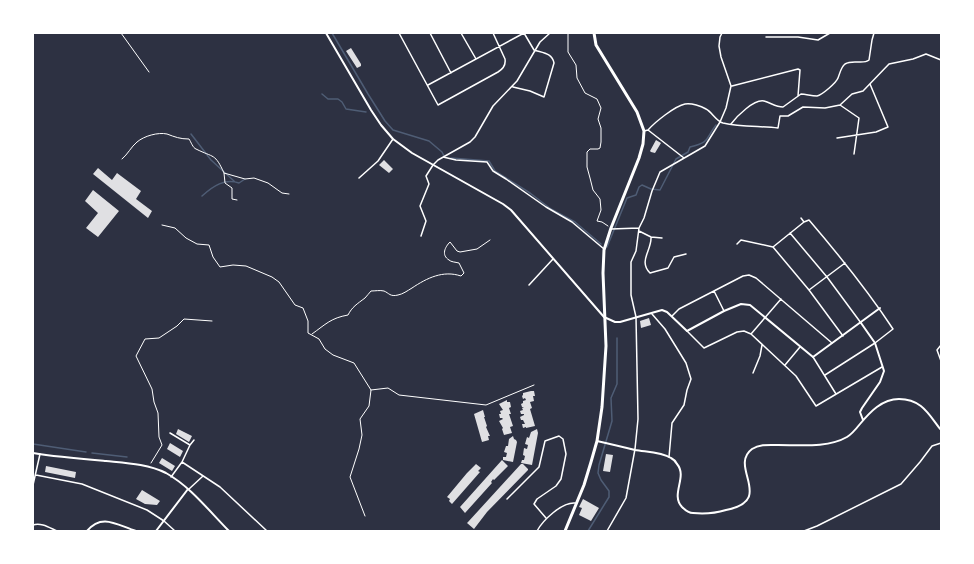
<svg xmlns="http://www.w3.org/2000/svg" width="974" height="564" viewBox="0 0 974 564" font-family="'Fira Sans Condensed',sans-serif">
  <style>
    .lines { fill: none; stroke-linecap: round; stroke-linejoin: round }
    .stream { stroke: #4f5d75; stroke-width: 1.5 }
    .building { fill: #e0e0e3 }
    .path { stroke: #fff; stroke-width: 1 }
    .pedestrian { stroke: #fff; stroke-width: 1.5 }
    .minor { stroke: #fff; stroke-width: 1.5 }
    .tertiary { stroke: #fff; stroke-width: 2 }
    .primary { stroke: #fff; stroke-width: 3 }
  </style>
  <rect width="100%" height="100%" fill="#2d3142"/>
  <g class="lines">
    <path class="stream" d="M332,33L368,94L385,121L393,130L429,141L442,152L444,156
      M322,94L328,99H338L342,102L346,109L366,112
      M191,134L211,160L234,181
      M451,158L489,161L495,171L530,193L551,209L575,222L601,244
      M202,196C213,186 225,178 239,183L245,179
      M607,247L627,198L636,195L639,187L642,185L651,189L660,190L676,159L688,152L690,147C711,142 705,139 716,125
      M33,444L86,452
      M92,453L127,457
      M588,531L609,497V491L601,480L598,473L599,465L612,421L611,398L617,384V338"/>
  </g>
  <path class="building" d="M351,48L361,64V66L357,68L346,51Z
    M656,140L661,143L655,153L651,152L650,151Z
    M384,160L393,169L389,173L379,165Z
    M98,168L112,180L117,173L141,191L136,199L152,211L148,218L93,174Z
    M93,190L119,211L98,237L86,228L98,213L85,201Z
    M649,318L651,325L641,328L640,321Z
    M531,391H534L535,396H533L534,401L530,402L532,408L530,409L535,426L526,428V427L523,428L522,424H525L523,420H521L520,417L524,415V414H521L520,411L523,410L522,408L524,407H522L521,404L523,403V401L526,400L525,398L523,399L522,396L523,395V393Z
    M507,400V402H510L511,407L509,408L511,414H509L513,426L510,427L512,433L504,435L502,429L503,428L499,421L503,419L502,418H500L499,414H501L500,411L503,410L499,404Z
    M483,410L485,417H484L487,426L486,427L490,436H488L489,440L482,442L474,414Z
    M178,429L192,436L189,442L176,434Z
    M537,429L538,433L532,465L521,463L522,460H524L525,456L523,455L524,448L527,449L528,445L525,444L527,437L529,438L531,432Z
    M513,436L514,439L516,440L517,442L513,462L503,460V457H506L507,453L504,452L506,446H508L509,439Z
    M170,443L183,451L180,457L167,449Z
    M606,454L613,455L610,472L603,471Z
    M162,458L175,466L172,471L159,463Z
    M502,460L508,466L494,480L493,479L491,482L492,483L465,513L460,507Z
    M476,464L481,468L478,471L480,472L452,504L449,501L450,499L447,497L467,473Z
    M521,464H523L528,469V470L487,512L474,529L467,523L468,522Z
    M46,466L76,472L75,478L45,472Z
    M142,490L160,501L157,505L145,504L136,499Z
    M583,499L599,508L591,521L579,515L582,508L579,507Z"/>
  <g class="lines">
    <path class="path" d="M121,33L149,72
      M568,33V52L576,65L577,78L585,93L597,99L601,108L598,119L601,128V142L600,148L598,149H590L587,152V167L590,178L593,190L600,199L601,210L597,221L602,222L608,226
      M122,159C128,154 131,147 137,142C144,136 158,132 167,134C175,137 180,139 189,139C191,142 193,148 196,149C214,158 215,153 224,173
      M237,200L232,199V188L225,183L224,173L245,179L254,178L268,183L282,193L289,194
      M162,225L175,228L186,238L197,244L209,245L213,257L220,267L233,265L246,266L272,277L279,282L295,305L303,308L308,321V333L319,339L325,349L333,355L354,363L371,390L369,406L360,419L362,435L359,449L350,477L365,516
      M312,334C326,324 331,318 348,315C352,307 357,304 365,298C367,296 369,293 371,291C375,291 380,290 384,291C389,293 390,297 398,295C403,294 407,291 412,288C427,278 443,270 461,276L464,273L459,263C455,262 451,262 449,260C441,255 445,247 450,242L457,251L460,252L477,249L490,240
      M371,390L388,388L399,395L486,405L534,385
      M151,463L162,445L159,437L158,413L154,402L152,389L136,356L145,339L159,338L177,326L184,319L212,321"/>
    <path class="pedestrian" d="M507,499L539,467L545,441L559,436L563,439L566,454L561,479L556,486L537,499L534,504L546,518"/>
    <path class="minor" d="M399,33L438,105L498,72C503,69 506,65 505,59L493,33
      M430,33L451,73
      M461,33L476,59
      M766,37H798L818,40L830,33
      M428,85L524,33
      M732,86L798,69L800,70L798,96
      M513,87L530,91L544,97L554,63C552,53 543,53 534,50L524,33
      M840,105L859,118L854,154
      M731,124C737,116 754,99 764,101C771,103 776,107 783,107L801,94C806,94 811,96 817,96C822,95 836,83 838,78C840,73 841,67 845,64C853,59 863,65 869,60L872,40L874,33
      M648,130L684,158
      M644,131L648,130C655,122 675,106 685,104C692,103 701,106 706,109C712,112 716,121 723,123C741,127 760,126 778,128L780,116H788L803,107L825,108L840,105L852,94L863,91L889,64L913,59L926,54L941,60
      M837,138L876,132L888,127L870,84
      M443,157L456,160L487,162L493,171L506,179L546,207L572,222L604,249
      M359,178L378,161L393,139
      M801,218L804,222
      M611,229L639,228
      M639,231L651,237L662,238
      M790,233L827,277L861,323
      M421,236L426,221L420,206L429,184L426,176L433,165L438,160L470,142L475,137L493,106L517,81L540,42L550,33
      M651,237C652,250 638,261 650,273L668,268L674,257L686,254
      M737,244L741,240L773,247L804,222L809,220C839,255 868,291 893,329L875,343L825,375
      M773,247L809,290L843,336
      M529,285L553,259
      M809,290L845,263
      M714,291L724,311
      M652,314L665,329L686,363L691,379L687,390L684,405L672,423L669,457
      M672,316L679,309L743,276L749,275L756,278L832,343
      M687,331L704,348L737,332L744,331L751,334L796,376L816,406L882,367
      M751,334L781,299
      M941,345L937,350L941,361
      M813,357L836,394
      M785,365L800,347
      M753,373L760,356L762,345
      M170,433L190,445
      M182,462L220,487L267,531
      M36,475L82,484L147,510L164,521L175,531
      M171,477L182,462L190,445L194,440
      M33,485L40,454
      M189,489L203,476
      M33,525C41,522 50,528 57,531
      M537,531C543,520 562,502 575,503
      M607,531L626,498L635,449L638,419L636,317L631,295V262L636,251L639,228L644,218L652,191L660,172L705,146L720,122L726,108L731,86L721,57L719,46L720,37L722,33
      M804,531L817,526L901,484L920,462L932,446L941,443"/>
    <path class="tertiary" d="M326,33L371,110L381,125L393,139L412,153L503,204L511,210L604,317L615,322H620L662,310L667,312L687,331L724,311L741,304L750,305L813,357L880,308
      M861,323L875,343L884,371L880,382L862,408L860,412L863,420
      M597,441C610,444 623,447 635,450C646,452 661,452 671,458C673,459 676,462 677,464C688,477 670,494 682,507C685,510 689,513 693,513C703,514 716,513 726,510C776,500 728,467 752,449C760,444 769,445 778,445C800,445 828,448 847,437C852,434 856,429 860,424C870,412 882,399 899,399C922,399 929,415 941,430
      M33,453C57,457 82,459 106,461C126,463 148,464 166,473C191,487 209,511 229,531
      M87,531C102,513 117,525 136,531
      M156,531L188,489"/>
    <path class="primary" d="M565,531L584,485L591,462L597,441L602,407L606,346L603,273L604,250L611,228L639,158L643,144L644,131L637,112L596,45L594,33"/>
  </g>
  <rect width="974" height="564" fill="none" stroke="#ffffff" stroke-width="68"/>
</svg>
